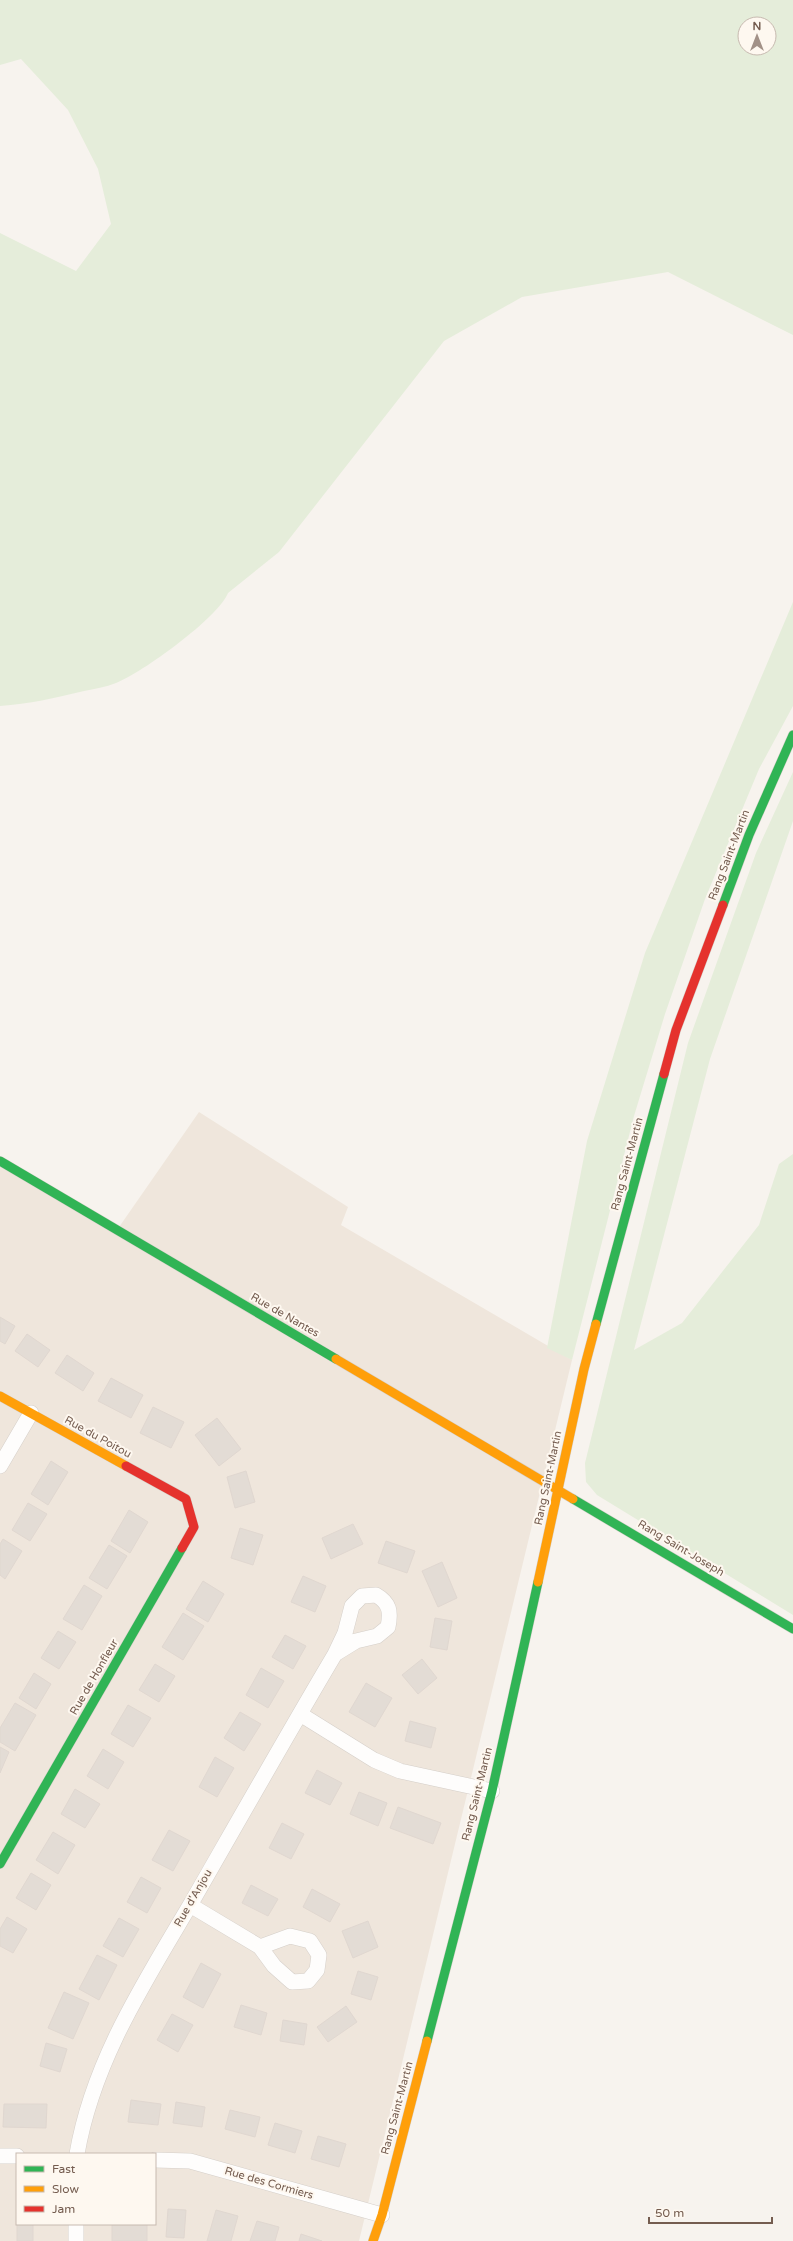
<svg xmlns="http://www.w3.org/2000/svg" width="793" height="2241" viewBox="0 0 793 2241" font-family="'Varela Round',sans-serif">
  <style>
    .residential { fill: #efe6dc; fill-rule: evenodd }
    .green { fill: #e5edda; fill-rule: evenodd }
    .building { fill: #e3dcd5; stroke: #e0d7d0 }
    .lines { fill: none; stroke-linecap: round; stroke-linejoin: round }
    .street-casing { stroke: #d5cfc9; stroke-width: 16 }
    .fast-casing { stroke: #d5cfc9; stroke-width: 10 }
    .slow-casing { stroke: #d5cfc9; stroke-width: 10 }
    .jam-casing { stroke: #d5cfc9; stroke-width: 10 }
    .street { stroke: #fefdfc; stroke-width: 15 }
    .fast { stroke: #30b455; stroke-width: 9 }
    .slow { stroke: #ff9f0a; stroke-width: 9 }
    .jam { stroke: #e5322d; stroke-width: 9 }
    .labels { text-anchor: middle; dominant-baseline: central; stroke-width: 4; stroke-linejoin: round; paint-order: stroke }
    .street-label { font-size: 11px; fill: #745c4f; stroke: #fef8f0 }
  </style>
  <rect width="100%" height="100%" fill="#f7f3ee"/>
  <path class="residential" d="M199,1112L348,1207L341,1225L572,1360L359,2241H0V1161L117,1230ZM17,2154H155V2224H17Z"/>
  <path class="green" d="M0,0H793V335L668,272L522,297L444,341L279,552L228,593C219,617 142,673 116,683C106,687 94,689 84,691C55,698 29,704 0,706V233L76,271L111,224L98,169L68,110L21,59L0,65ZM745,24H769V48H745Z
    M793,602V706L759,769L705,899L665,1014L634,1116L572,1360L547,1348L587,1141L645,953Z
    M793,772V821L710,1059L634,1350L682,1323L759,1225L779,1164L793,1154V1615L597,1495L586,1482L585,1463L688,1043L756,853Z"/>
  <path class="building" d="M0,1317L15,1326L5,1344L0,1341Z
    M27,1334L50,1350L38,1367L15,1351Z
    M67,1355L94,1373L83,1391L55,1373Z
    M111,1378L143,1395L131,1418L98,1401Z
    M153,1407L184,1422L171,1448L140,1433Z
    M217,1418L241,1449L219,1466L195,1435Z
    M51,1461L68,1472L48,1505L31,1494Z
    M246,1471L255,1502L235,1508L227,1477Z
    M28,1503L47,1514L30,1541L12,1530Z
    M129,1510L148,1522L130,1553L111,1541Z
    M353,1524L363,1544L331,1559L322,1538Z
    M240,1528L263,1535L253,1565L231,1558Z
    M3,1539L22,1551L5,1579L0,1575V1544Z
    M386,1541L415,1551L407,1573L378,1563Z
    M109,1545L127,1556L107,1589L89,1578Z
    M442,1562L457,1598L438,1607L422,1571Z
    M303,1576L326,1586L315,1612L291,1602Z
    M203,1581L224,1594L208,1622L186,1609Z
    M84,1585L102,1596L82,1630L63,1619Z
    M183,1613L204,1626L183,1660L162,1647Z
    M435,1618L452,1621L447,1650L430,1647Z
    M58,1631L76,1642L59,1669L41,1658Z
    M285,1635L306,1646L293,1669L272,1657Z
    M422,1659L437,1678L418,1694L402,1675Z
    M155,1664L175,1676L159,1702L139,1690Z
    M261,1668L284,1681L268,1708L246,1695Z
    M34,1673L51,1684L36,1709L19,1698Z
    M366,1683L392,1698L375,1727L349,1712Z
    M15,1703L36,1715L15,1751L0,1742V1728Z
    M128,1705L151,1718L133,1747L111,1734Z
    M240,1712L261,1724L244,1751L224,1738Z
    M410,1721L436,1728L431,1748L405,1741Z
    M0,1747L9,1752L0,1773Z
    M103,1749L124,1762L108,1789L87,1776Z
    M215,1757L234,1768L217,1797L199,1787Z
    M317,1770L342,1783L330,1805L305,1793Z
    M75,1789L100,1804L85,1828L61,1814Z
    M359,1792L387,1803L378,1826L350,1814Z
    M398,1807L441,1823L433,1844L390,1828Z
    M282,1823L304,1834L291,1859L269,1848Z
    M169,1830L190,1841L173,1871L152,1860Z
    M53,1832L75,1845L58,1874L36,1860Z
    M31,1873L51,1885L36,1910L16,1898Z
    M141,1877L161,1888L147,1913L127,1902Z
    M251,1885L278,1899L268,1916L242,1903Z
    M312,1889L340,1904L330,1922L303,1907Z
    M7,1917L27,1929L13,1953L0,1946V1929Z
    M119,1918L139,1929L123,1957L103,1946Z
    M368,1921L378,1947L353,1958L342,1931Z
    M97,1955L117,1965L99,2000L79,1989Z
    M201,1963L221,1974L203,2008L183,1997Z
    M358,1971L378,1977L371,2000L351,1994Z
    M64,1992L89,2003L73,2039L48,2028Z
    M241,2005L267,2013L261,2035L234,2027Z
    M346,2006L357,2022L328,2042L317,2027Z
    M172,2014L193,2025L178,2052L157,2040Z
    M283,2020L307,2024L304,2045L280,2041Z
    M46,2043L67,2049L60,2072L40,2066Z
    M131,2100L161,2104L158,2125L128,2122Z
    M176,2102L205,2107L202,2127L173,2123Z
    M4,2104H47L46,2128L3,2127Z
    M230,2110L260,2117L255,2137L225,2129Z
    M275,2123L302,2131L295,2153L268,2145Z
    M318,2136L346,2144L339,2167L311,2159Z
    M168,2209L186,2210L184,2238L166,2237Z
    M216,2210L238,2216L231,2241H207Z
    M257,2221L279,2227L275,2241H250Z
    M17,2224H33V2241H17Z
    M112,2224H147V2241H112Z
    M301,2234L322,2241H299Z"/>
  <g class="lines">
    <defs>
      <path id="street" d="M0,1466L31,1413
        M376,1595C390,1603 391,1612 388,1627L377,1636L356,1641L335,1654L345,1633L352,1606L362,1596Z
        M300,1714L374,1760L400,1771L492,1791
        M190,1905L260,1947L274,1966L292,1982L308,1981L317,1970L319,1955L310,1941L290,1936L260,1947
        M77,2154C93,2060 146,1980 193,1900C240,1818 287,1735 335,1654
        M0,2156H17
        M155,2160L190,2161L382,2215
        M76,2241V2224"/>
      <path id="fast" d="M723,905L749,835L793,735
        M0,1161L336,1359
        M596,1324L664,1074
        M573,1499L793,1629
        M0,1864L182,1548
        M427,2041L492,1791L538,1582"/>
      <path id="slow" d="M336,1359L573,1499
        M0,1396L126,1466
        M538,1582L584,1369L596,1324
        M373,2241L382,2215L427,2041"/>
      <path id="jam" d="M664,1074L676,1030L723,905
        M126,1466L186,1499L194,1527L182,1548"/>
    </defs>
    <use href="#street" class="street-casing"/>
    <use href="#fast" class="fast-casing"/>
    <use href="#slow" class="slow-casing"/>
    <use href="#jam" class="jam-casing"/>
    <use href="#street" class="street"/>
    <use href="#fast" class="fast"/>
    <use href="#slow" class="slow"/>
    <use href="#jam" class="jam"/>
  </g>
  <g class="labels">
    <g class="street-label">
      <text transform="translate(729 855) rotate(-69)">Rang Saint-Martin</text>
      <text transform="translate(627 1164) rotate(-75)">Rang Saint-Martin</text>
      <text transform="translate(285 1315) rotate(30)">Rue de Nantes</text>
      <text transform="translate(98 1437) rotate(29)">Rue du Poitou</text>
      <text transform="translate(548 1478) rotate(-78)">Rang Saint-Martin</text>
      <text transform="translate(681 1548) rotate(31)">Rang Saint-Joseph</text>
      <text transform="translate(94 1677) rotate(-60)">Rue de Honfleur</text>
      <text transform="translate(477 1794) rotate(-76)">Rang Saint-Martin</text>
      <text transform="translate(193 1898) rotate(-60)">Rue d'Anjou</text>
      <text transform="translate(397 2108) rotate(-75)">Rang Saint-Martin</text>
      <text transform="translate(269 2183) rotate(16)">Rue des Cormiers</text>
    </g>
  </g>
  <rect x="16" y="2153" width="140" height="72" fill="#fef8f0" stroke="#c7bab0"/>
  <rect x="24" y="2166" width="20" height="6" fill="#30b455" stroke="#c7bab0"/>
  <text x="52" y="2173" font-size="12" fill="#745c4f">Fast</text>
  <rect x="24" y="2186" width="20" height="6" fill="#ff9f0a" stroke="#c7bab0"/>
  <text x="52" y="2193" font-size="12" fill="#745c4f">Slow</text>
  <rect x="24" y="2206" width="20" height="6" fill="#e5322d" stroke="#c7bab0"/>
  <text x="52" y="2213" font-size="12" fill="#745c4f">Jam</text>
  <g transform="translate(757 36)"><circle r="19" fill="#fef8f0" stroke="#c7bab0"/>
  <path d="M0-3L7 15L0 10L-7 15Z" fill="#a29187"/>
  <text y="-6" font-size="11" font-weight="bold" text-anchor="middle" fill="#745c4f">N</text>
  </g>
  <path d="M649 2217v6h123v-6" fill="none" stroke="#745c4f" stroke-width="2"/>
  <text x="655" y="2217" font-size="12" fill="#745c4f" stroke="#fef8f0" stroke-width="3" paint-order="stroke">50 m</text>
</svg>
